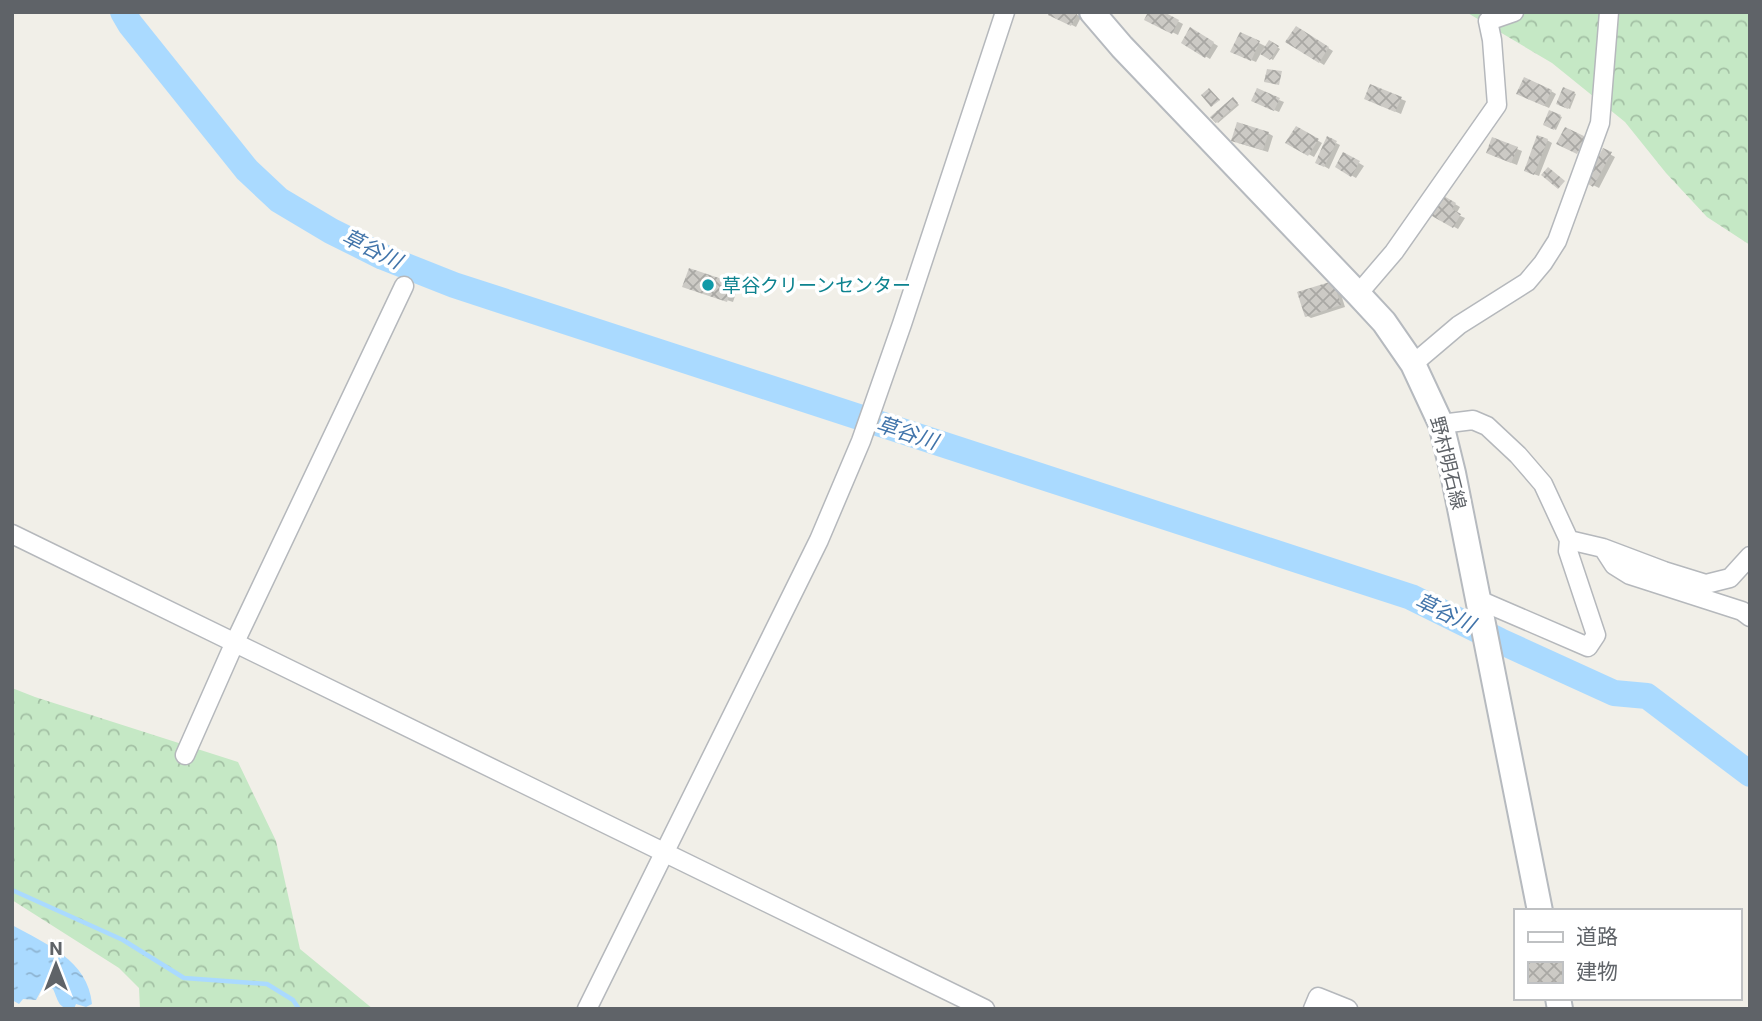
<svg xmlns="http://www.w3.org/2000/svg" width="1762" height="1021" viewBox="0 0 1762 1021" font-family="Roboto,'Noto Sans JP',sans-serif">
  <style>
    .forest { fill: url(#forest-crowns) }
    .water { fill: url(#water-ripples) }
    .shadow { fill: #0003 }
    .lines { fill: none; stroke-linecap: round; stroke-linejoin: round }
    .stream { stroke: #aadaff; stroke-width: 4.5 }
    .river { stroke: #aadaff; stroke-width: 26 }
    .building { fill: url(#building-cross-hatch) }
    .minor-casing { stroke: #b5b8bc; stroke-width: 21 }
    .secondary-casing { stroke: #b6babf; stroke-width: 28 }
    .minor { stroke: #fff; stroke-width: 18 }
    .secondary { stroke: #fff; stroke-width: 24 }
    .culture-dot { fill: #0f9aa8; stroke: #fff; stroke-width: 2.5 }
    .labels { text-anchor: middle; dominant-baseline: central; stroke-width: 7; stroke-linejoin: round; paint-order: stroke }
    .culture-label { font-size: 19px; fill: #0d838f; stroke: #fff; text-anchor: start }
    .street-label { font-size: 19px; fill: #5f6368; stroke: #fff }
    .water-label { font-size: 21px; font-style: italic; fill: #4174aa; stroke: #fff }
  </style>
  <defs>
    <pattern id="forest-crowns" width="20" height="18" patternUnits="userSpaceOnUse" patternTransform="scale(1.75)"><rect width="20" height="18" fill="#c5e8c5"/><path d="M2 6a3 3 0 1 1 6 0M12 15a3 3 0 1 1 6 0" fill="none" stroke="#a3c0a4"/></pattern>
    <pattern id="water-ripples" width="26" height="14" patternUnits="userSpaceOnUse" patternTransform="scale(1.75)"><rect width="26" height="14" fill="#aadaff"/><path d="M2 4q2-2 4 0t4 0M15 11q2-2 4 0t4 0" fill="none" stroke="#8eb4d2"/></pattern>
    <pattern id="building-cross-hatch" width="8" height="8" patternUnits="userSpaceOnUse" patternTransform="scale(1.75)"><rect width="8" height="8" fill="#cccac5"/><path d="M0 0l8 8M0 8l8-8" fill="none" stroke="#a9a8a4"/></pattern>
  </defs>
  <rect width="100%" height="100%" fill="#f1efe8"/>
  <path class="forest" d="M1466,12H1750V245L1707,217L1666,173L1625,122L1552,63Z
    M12,688L35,697L238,762L276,841L300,949L373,1009H140L139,988L119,968L12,900Z"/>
  <path class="water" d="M12,925C46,944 88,960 92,1004L86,1007L76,1004L74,1009C58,1009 59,1002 53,989L43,987L36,1000L23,999L19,1004L12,1000Z"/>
  <path class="shadow" d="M1072,12L1081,17L1076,27L1050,14Z
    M1160,12L1183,24L1178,35L1146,19Z
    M1296,28L1333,51L1324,65L1287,42Z
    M1191,29L1218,46L1210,59L1183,42Z
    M1241,34L1267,47L1270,42L1280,49L1273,60L1261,53L1256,62L1237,54Z
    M1564,89L1576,94L1570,109L1558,103Z
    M1551,91L1556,94L1549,108L1523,96Z
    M1401,99L1406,101L1401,114L1371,101Z
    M1235,100L1239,105L1218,123L1217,122Z
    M1279,100L1284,102L1279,112L1258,103Z
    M1550,112L1562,117L1556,130L1545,124Z
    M1296,128L1322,143L1314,157L1288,143Z
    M1268,133L1273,136L1268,152L1238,143Z
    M1328,139L1340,145L1329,169L1317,162Z
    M1547,140L1552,143L1539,176L1531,173Z
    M1517,149L1522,151L1517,165L1492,155Z
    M1604,151L1615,157L1599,188L1587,182Z
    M1344,154L1364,166L1356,178L1337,167Z
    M1438,194L1460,207L1456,214L1465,218L1458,229L1428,212Z
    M733,285L738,287L733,302L687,287Z
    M1338,285L1345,307L1311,318L1306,315Z"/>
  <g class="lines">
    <path class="stream" d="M12,890L123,940L184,978L267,984L293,1000L299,1009"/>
    <path class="river" d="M123,12L130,24L247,170L279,200L331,231L383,257L454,285L1411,597L1500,641L1614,693L1647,696L1750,774"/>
  </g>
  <path class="building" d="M1049,12H1076L1078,13L1071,26L1048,15Z
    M1148,12H1164L1179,20L1172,34L1144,20Z
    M1296,26L1329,47L1319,63L1285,42Z
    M1190,27L1214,42L1205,58L1181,43Z
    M1240,32L1260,41L1251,61L1230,52Z
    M1269,40L1279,46L1270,60L1260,54Z
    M1267,69L1282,71L1279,85L1264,82Z
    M1524,77L1552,90L1544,106L1516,94Z
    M1370,84L1402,97L1395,112L1364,99Z
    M1563,87L1575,92L1568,109L1556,104Z
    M1209,88L1220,100L1211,107L1201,95Z
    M1257,88L1280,98L1274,111L1251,101Z
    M1233,97L1238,103L1216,123L1210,117Z
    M1549,110L1561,115L1554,130L1543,125Z
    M1237,122L1269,132L1263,150L1231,141Z
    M1296,126L1319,139L1308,156L1285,143Z
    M1565,127L1586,137L1577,154L1556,144Z
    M1537,135L1548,139L1534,175L1524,171Z
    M1327,136L1337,141L1324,167L1315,163Z
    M1492,137L1518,147L1511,163L1486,153Z
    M1603,148L1612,152L1593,187L1585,182Z
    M1343,152L1360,161L1351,177L1335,167Z
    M1548,167L1565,181L1558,189L1541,175Z
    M1437,192L1456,203L1452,209L1461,214L1453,228L1425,212Z
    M689,268L734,283L727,302L682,287Z
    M1333,281L1341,305L1305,317L1297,292Z"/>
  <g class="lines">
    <defs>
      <path id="minor" d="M1358,294L1394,252L1497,105L1492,40L1488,21L1514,12
        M1413,364L1459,325L1527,282L1543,263L1557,241L1600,123L1609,12
        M1441,424L1473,420L1487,426L1518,455L1543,484L1569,540L1603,548L1664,571L1706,584L1730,578L1750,556
        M12,534L985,1009
        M1603,548L1614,565L1630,575L1742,611L1750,617
        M1479,600L1588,647L1596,635L1568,551L1569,540
        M185,755L235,642L404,286
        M587,1009L819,540L861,441L902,324L1005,12
        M1313,1009L1318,997L1348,1009"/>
      <path id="secondary" d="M1092,12L1122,47L1358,294L1384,322L1413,364L1441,424L1453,473L1540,911
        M1558,998L1560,1009"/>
    </defs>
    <use href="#minor" class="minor-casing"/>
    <use href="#secondary" class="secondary-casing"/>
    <use href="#minor" class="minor"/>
    <use href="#secondary" class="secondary"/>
  </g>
  <circle class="culture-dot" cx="708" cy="285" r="7"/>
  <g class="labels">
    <g class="culture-label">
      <text x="722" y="285">草谷クリーンセンター</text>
    </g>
    <g class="street-label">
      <text transform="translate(1448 463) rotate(76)">野村明石線</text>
    </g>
    <g class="water-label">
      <text transform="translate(372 249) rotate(26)">草谷川</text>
      <text transform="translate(907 433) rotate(18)">草谷川</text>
      <text transform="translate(1445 613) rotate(25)">草谷川</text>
    </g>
  </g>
  <rect width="1762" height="1021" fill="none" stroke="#5f6368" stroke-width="28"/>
  <rect x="1514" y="909" width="228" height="91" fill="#ffffff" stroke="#bfc1c3" stroke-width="2"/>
  <rect x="1528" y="932" width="35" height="10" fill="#ffffff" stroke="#bfc1c3" stroke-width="2"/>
  <text x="1576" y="944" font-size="21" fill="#5f6368">道路</text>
  <rect x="1528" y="962" width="35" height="21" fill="url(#building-cross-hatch)" stroke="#bfc1c3" stroke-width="2"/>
  <text x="1576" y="979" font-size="21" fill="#5f6368">建物</text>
  <g transform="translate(56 965)" stroke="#ffffff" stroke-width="5" paint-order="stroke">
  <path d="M0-5L12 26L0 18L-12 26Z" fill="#5f6368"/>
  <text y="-10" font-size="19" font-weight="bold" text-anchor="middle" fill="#5f6368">N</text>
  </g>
</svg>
